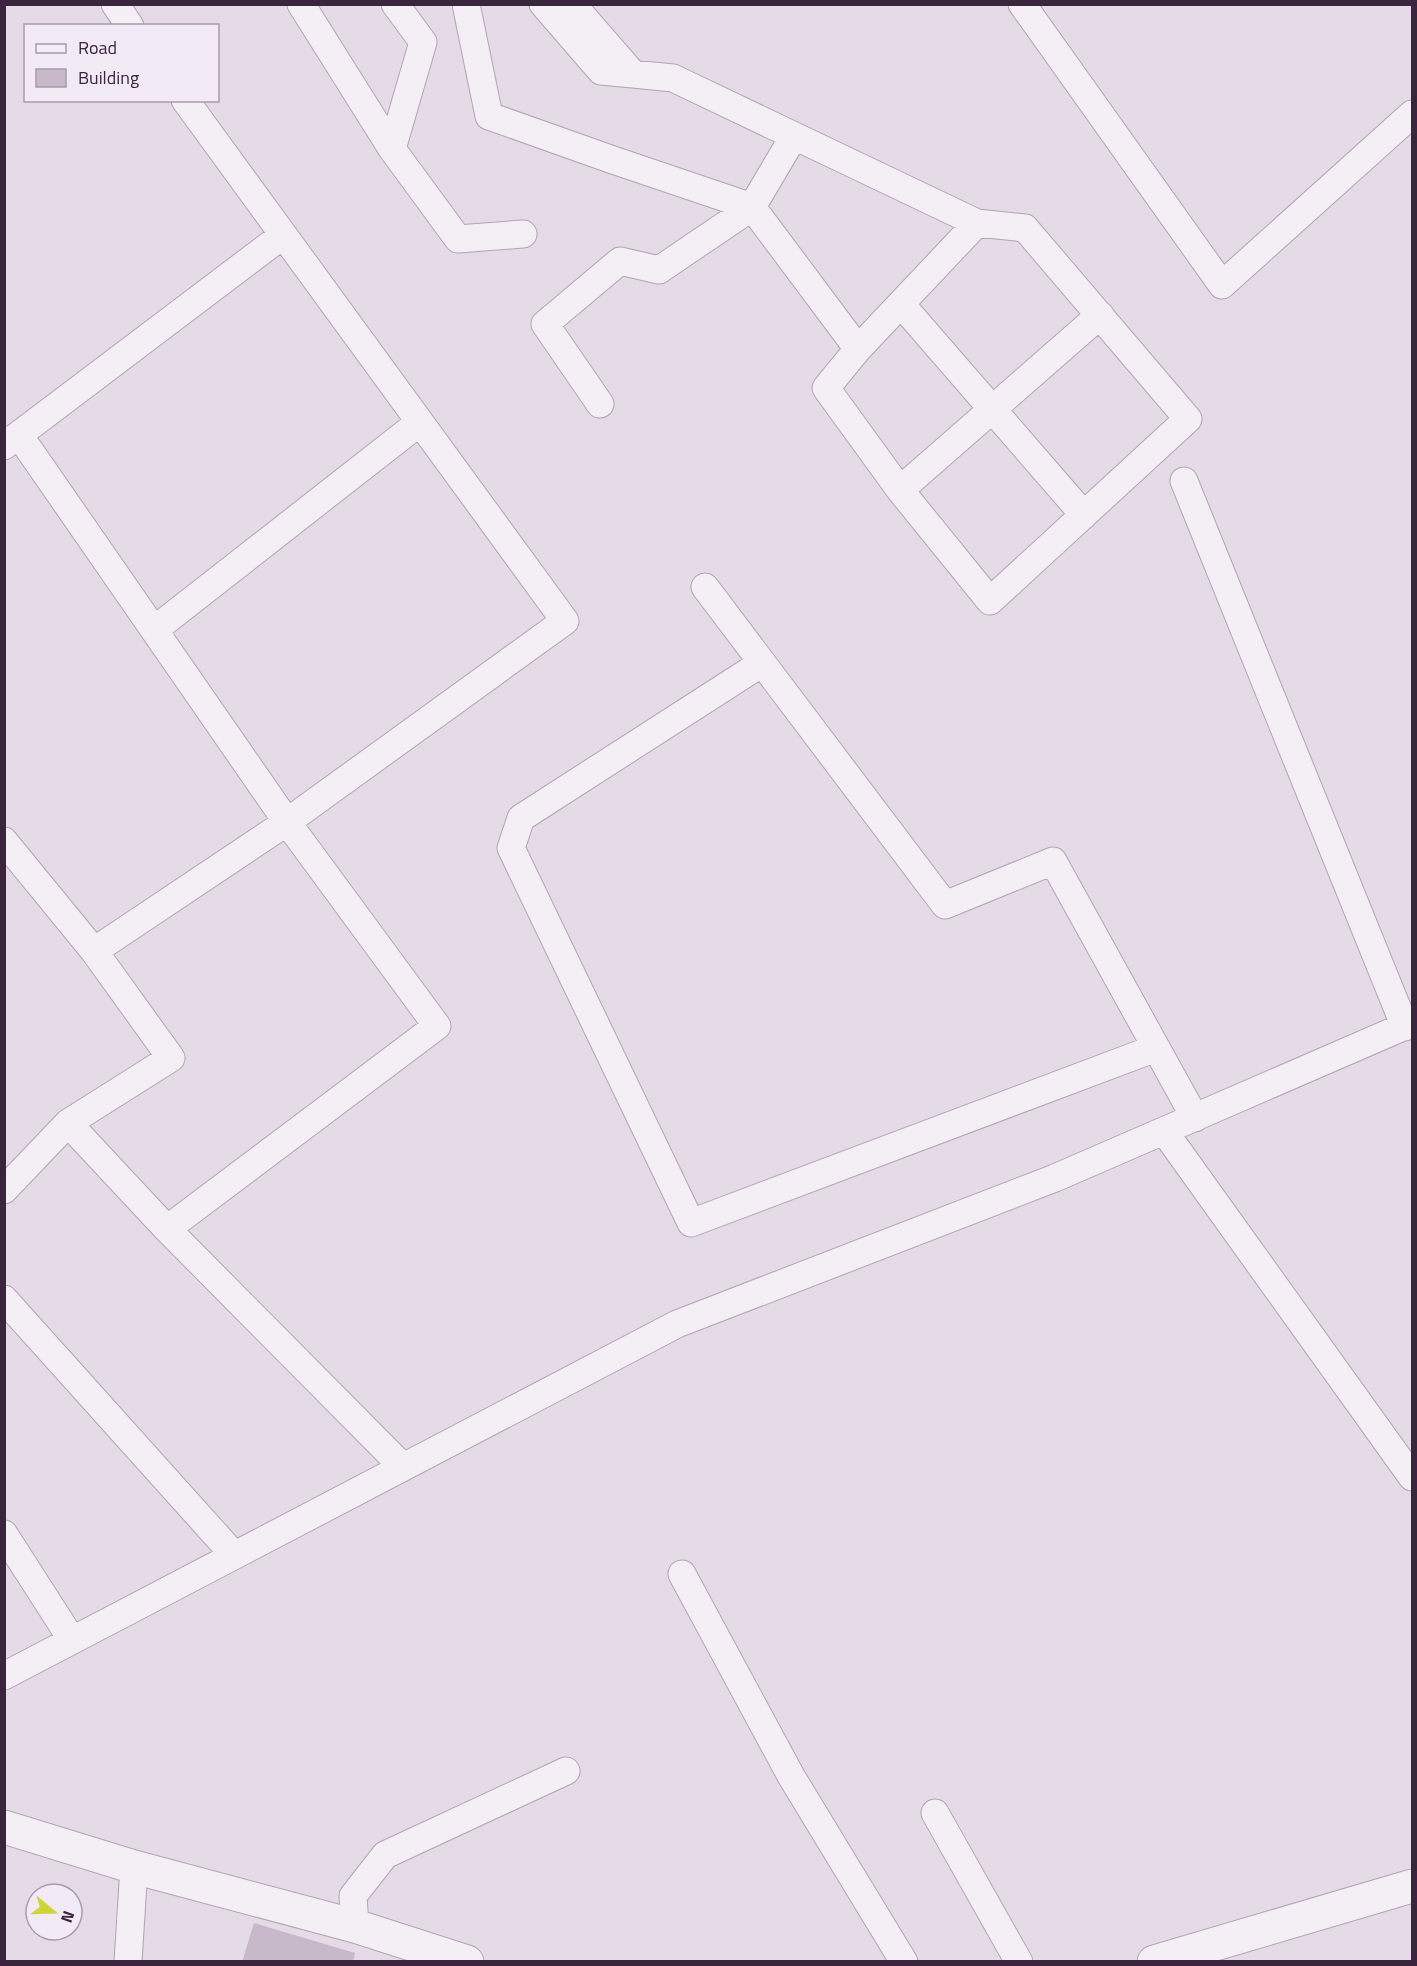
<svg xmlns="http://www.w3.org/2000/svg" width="1417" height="1966" viewBox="0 0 1417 1966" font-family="'Titillium Web',sans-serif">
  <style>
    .building { fill: #c7b8ca }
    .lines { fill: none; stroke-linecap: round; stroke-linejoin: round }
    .minor-casing { stroke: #b2a4b4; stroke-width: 29 }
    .tertiary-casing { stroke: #b2a4b4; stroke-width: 35 }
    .minor { stroke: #f4eef5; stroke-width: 27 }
    .tertiary { stroke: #f4eef5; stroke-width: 33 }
  </style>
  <rect width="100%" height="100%" fill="#e5dbe7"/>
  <path class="building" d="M254,1923L355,1953L353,1962H242Z"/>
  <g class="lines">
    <defs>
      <path id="minor" d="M115,4L130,26
        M301,4L392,149L458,239L523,234
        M466,4L489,116L613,160L752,207L858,349
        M543,4L601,71L633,74
        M572,4L633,74L673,78L977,223L1025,228L1188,419L990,601L900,490L826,388L858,349L977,223
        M1022,4L1222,285L1412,114
        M392,149L423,42L395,4
        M901,304L1084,515
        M600,404L545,324L620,261L659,270L752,207L794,136
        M19,435L287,822L437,1026L167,1229L68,1123
        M4,446L283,235
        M1184,481L1405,1027
        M900,490L1100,315
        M705,587L945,905L1053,861L1195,1118
        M154,630L420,422
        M762,663L521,818L511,848L691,1223L1156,1048
        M4,841L94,951L171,1058L68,1123L4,1190
        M94,951L287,822L565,621L185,100
        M1164,1131L1412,1477
        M167,1229L403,1467
        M4,1299L234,1555
        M4,1534L72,1640
        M682,1574L791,1776L904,1962
        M4,1676L677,1324L1055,1178L1412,1023
        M935,1813L1019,1962
        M355,1926L353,1896L385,1855L566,1771
        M128,1962L134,1867"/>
      <path id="tertiary" d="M4,1827L134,1867L355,1926L467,1962
        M1154,1962L1412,1886"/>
    </defs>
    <use href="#minor" class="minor-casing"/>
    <use href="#tertiary" class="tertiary-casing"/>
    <use href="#minor" class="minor"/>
    <use href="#tertiary" class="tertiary"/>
  </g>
  <rect width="1417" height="1966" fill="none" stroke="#3a243e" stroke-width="12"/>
  <rect x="24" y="24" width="195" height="78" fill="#f2eaf5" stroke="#a89bac" stroke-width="1.5"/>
  <rect x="36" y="44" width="30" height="9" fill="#f4eef5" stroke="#a89bac" stroke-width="1.5"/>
  <text x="78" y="54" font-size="18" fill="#3a243e">Road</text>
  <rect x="36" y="69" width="30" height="18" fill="#c7b8ca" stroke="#a89bac" stroke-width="1.5"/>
  <text x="78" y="84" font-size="18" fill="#3a243e">Building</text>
  <g transform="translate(54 1912) rotate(109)"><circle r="28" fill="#f2eaf5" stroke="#a89bac" stroke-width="1.5"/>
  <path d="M0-4.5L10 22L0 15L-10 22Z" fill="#ccd735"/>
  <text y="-9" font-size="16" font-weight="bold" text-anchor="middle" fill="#3a243e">N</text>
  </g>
</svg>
